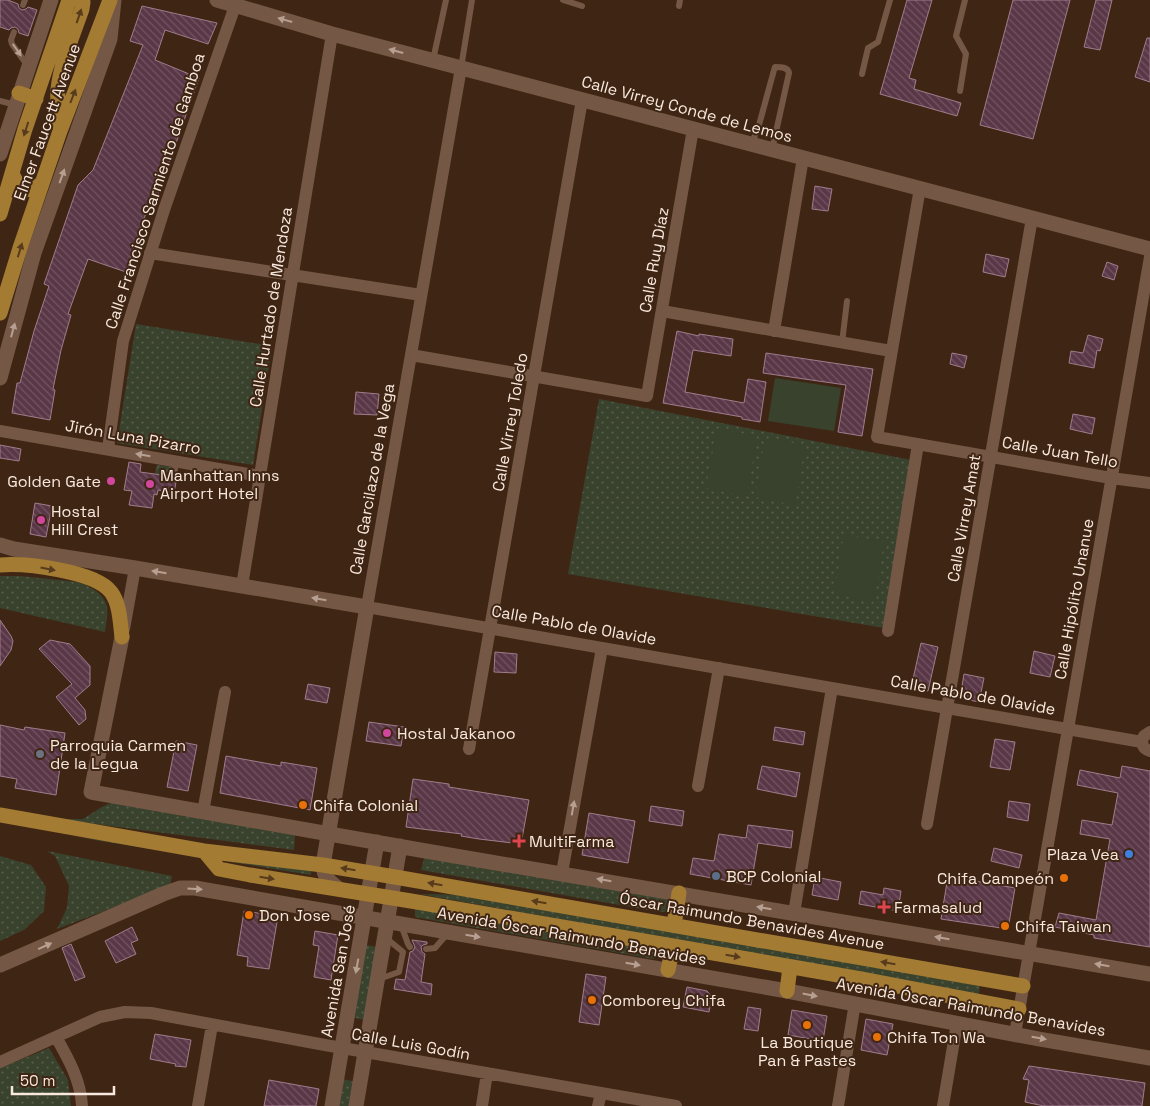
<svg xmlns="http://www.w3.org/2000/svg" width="1150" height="1106" viewBox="0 0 1150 1106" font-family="'Space Grotesk',sans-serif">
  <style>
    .grass { fill: url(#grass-dots) }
    .garden { fill: url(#garden-furrows) }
    .pitch { fill: #39422c }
    .building { fill: url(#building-back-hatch); stroke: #a07c8c }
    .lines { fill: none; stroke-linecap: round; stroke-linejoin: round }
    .lane { stroke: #755745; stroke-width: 6 }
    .street { stroke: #755745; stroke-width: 12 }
    .secondary { stroke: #755745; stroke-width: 15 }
    .primary { stroke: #a37b32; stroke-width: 15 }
    .oneway { fill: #583b1c }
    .oneway2 { fill: #b7a091 }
    .hotel-dot { fill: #d1479c; stroke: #3f2614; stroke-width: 2 }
    .worship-dot { fill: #6b7280; stroke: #3f2614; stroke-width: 2 }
    .food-dot { fill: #e8710a; stroke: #3f2614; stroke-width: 2 }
    .health-dot { fill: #e0444e; stroke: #3f2614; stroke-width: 2 }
    .shop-dot { fill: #3f7fe0; stroke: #3f2614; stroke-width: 2 }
    .service-dot { fill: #5c6f8a; stroke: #3f2614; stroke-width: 2 }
    .labels { text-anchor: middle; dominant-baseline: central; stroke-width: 4; stroke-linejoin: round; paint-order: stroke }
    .street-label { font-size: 16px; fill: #f9e8dd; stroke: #3f2614 }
    .poi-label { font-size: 16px; fill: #f9e8dd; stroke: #3f2614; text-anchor: start }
  </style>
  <defs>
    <pattern id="grass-dots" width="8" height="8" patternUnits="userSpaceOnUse" patternTransform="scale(1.25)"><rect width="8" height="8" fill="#39422c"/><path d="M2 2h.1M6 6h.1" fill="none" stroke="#565d4a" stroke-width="1.8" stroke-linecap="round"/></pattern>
    <pattern id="garden-furrows" width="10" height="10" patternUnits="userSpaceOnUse" patternTransform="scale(1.25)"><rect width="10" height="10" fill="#39422c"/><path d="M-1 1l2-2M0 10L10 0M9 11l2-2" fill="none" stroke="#565d4a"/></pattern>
    <pattern id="building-back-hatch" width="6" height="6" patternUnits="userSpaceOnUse" patternTransform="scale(1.25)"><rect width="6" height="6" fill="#5a3747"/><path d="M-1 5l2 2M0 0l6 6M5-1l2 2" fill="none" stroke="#725461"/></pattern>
  </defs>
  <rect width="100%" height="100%" fill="#3f2614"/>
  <path class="grass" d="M136,324L272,346L253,465L117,443Z
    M599,399L911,460L884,628L568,574Z
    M0,576H20L77,582C90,586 104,593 107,607C108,615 106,624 105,632L0,608Z
    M115,801L295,835L294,850L57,819H83L100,808Z
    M76,837L311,868V875Z
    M47,851L172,876L170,886L57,929L67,908L69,886L55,856Z
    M425,855L664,895L670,903L668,912H659L421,870Z
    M0,856L31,865L46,887L44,911L24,930L0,941Z
    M419,894L480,895L980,984L979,994Z
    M415,907L650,948L654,954V959L415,917Z
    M366,945L377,947L364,1020L352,1017Z
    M49,1048L68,1080L71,1106H0V1068Z
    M341,1079L353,1081L349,1106H337Z"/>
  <path class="garden" d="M157,465L173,467L171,476L155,474Z"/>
  <path class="pitch" d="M775,378L841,388L834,431L768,421Z
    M717,429L757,436L747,496L706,488Z
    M765,438L805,445L795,505L755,497Z
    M844,535L884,542L874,602L834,594Z"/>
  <path class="building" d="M0,0H8L18,4L19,8L22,10L26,9L28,7L37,10L28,36L19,33L18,29L15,27L11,28L9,30L0,27Z
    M907,0H932L909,78L916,80L914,89L961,103L957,116L880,94Z
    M1013,0H1070L1033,139L980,125Z
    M1096,0H1112L1100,50L1084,47Z
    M142,6L217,23L208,44L165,30L155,60L199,78L156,200L151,198L126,272L88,259L68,314L71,315L61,350L53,389L55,390L50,420L12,413L17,383H20L34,331L49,286L44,284L78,185L93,170L143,45L130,41Z
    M1147,38H1150V82L1135,77Z
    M815,186L832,189L828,211L812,209Z
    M986,254L1009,259L1005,277L983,272Z
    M1107,262L1118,266L1114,280L1102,276Z
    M677,331L699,336V334L733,339L731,356L693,350L685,392L744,403L748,379L766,382L760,422L742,419V417L663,403Z
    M1088,335L1103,339L1100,351L1097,350L1094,368L1069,363L1071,351L1083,353Z
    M766,353L873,369L862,436L838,432L846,385L763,373Z
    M952,353L967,356L964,368L950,364Z
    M356,392L379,394L377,415L354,414Z
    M1073,414L1095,418L1092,434L1070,429Z
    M0,445L21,449L19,461L0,458Z
    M129,462L141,464L140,472L169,476L171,481L176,482L174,493L158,490L157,495L154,494L152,508L129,505L132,491L124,490Z
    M35,503L52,506L46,537L30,534Z
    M0,620L11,636L13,641L11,650L0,666Z
    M50,640L70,644L90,666V685L75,698L85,710L86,719L79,725L56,697L72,684L39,649Z
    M921,643L938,647L928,691L911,688Z
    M1034,651L1055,656L1050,677L1030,673Z
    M495,652L517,654L516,673L494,672Z
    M964,674L984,678L979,702L960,698Z
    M308,684L330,688L327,703L305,699Z
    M369,722L404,727L401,746L366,741Z
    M0,725L24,730L25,727L65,733L56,795L15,788L17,779L0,776Z
    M775,727L805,732L803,745L773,740Z
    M995,739L1015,742L1010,770L990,767Z
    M176,741L197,745L188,791L167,787Z
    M226,756L281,766V762L317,768L310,810L220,793Z
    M762,766L800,773L796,797L757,789Z
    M1122,766L1150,771V947L1094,938V935L1055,927L1059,913L1096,920L1110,839L1080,834L1082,820L1112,825L1118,793L1077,785L1080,770L1120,778Z
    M413,779L449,784V787L529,800L521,844L479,839L461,836L462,834L406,827Z
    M1009,801L1030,804L1028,821L1007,817Z
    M651,806L684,811L682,826L649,821Z
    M589,813L635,821L628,863L582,855Z
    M748,825L793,831L791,848L758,843L751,885L690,874L693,858L714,861L719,834L746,838Z
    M994,848L1022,855L1019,868L991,861Z
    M948,876L1015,888L1008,929L941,919Z
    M815,877L841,882L838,900L812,895Z
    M884,888L901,891L898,911L859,904L861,891L883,895Z
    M244,911L278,916L269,969L247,966L248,957L237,955Z
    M132,927L138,940L131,943L136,954L116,963L105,941Z
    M315,931L338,935L331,980L314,977L319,946L313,945Z
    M412,940L427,942V944L423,945L421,947L422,952L425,954L421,982L432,984L431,995L394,989L396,979L405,980L410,952L413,951L415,947Z
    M71,944L85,977L75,981L62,948Z
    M586,974L606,977L599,1025L579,1022Z
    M687,987L707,991L712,997L709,1012L683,1007Z
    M748,1007L761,1009L758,1031L744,1029Z
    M792,1010L827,1016L823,1041L788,1035Z
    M866,1019L893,1024L887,1055L861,1050Z
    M155,1034L191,1040L186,1067L175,1066L176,1064L150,1059Z
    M1029,1066L1145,1083L1142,1106H1044L1025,1102L1029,1080L1023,1079Z
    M269,1080L319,1089L316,1106H264Z"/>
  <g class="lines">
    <path class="lane" d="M563,0L582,6
      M23,5L25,0
      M679,6L680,0
      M14,32L11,40L12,44L27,65
      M433,60L446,0
      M461,68L472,0
      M862,74L868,48L878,42L890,0
      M960,91L966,54L956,36L965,0
      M0,101L16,105
      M752,143L759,125L774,70L775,67C781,67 788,67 789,73L772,150
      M842,343L847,301
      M174,477L176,461
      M401,925L408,944L410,947
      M426,949L435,948L448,933
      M379,979L399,972L403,952L386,938"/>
    <path class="street" d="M461,68L367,607L1142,742
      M920,188L877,437L1111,478L1150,483
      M150,253L421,295
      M662,311L891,351
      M774,331L803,158
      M411,355L647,396L693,129
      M0,431L260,476
      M108,449L123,341L164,210L235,6
      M242,586L332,34
      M124,629L135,568
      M888,631L918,444
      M1150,732L1144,736C1140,743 1143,749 1150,751
      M469,749L582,100
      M698,786L719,668
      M203,812L225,692
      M927,824L1032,218
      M562,873L602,648
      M794,913L832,688
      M1015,1034L1150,257
      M56,1037C68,1058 81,1081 82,1106
      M0,1062L100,1017L125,1012L151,1013L325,1045L676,1106
      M198,1106L212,1025
      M482,1106L487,1073
      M598,1106L601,1093
      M838,1106L855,1003
      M943,1106L957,1023"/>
    <path class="secondary" d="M217,0L332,34L1150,249
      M0,154L51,0
      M0,378L34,253L110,39L114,0
      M0,545L14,549L135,568L367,607L323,865C324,878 329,881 339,889
      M122,637L91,792L420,850L1150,974
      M0,965L163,894L180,888H195L787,991L1039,1039L1150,1058
      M332,1106L377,842
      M356,1106L400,846"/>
    <path class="primary" d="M19,93L36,99
      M59,125C59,113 57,101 58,89C61,62 73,35 82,9L83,2L82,0
      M12,174L17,183L26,190L35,188L42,183
      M0,214L25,129L69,0
      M0,313L20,248L60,131L110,0
      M0,565C26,563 95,571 111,592C120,604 120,622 122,637
      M0,815L204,851L323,865L395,877L1023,986
      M204,851L219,869L250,875L411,901L673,946L861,979L1019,1009
      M674,925L679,893
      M668,970L673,946
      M787,991L790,967"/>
  </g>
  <defs><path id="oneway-solid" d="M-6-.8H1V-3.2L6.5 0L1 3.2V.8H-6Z" transform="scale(1.25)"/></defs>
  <g class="oneway">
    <use href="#oneway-solid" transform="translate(79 16) rotate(-71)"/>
    <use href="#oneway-solid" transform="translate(73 96) rotate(-69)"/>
    <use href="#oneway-solid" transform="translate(26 129) rotate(108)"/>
    <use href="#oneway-solid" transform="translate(20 250) rotate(-73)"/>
    <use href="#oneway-solid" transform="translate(48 569) rotate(11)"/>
    <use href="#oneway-solid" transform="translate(348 869) rotate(-171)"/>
    <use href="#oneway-solid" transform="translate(267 878) rotate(9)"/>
    <use href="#oneway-solid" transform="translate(435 884) rotate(-170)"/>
    <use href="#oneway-solid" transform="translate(539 902) rotate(-170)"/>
    <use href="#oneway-solid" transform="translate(733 956) rotate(10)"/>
    <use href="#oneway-solid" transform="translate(888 963) rotate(-170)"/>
  </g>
  <g class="oneway2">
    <use href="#oneway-solid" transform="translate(285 20) rotate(-164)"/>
    <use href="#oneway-solid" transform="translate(17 50) rotate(55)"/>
    <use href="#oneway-solid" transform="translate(396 51) rotate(-165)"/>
    <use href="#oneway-solid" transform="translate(62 176) rotate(-70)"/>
    <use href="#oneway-solid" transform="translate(13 330) rotate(-75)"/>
    <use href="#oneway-solid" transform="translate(143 455) rotate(-170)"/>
    <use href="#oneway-solid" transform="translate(159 572) rotate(-171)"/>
    <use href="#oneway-solid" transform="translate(319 599) rotate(-170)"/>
    <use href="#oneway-solid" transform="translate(573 808) rotate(-80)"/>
    <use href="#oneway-solid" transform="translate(604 880) rotate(-170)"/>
    <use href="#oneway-solid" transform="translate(195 889) rotate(3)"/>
    <use href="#oneway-solid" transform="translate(764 908) rotate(-170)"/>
    <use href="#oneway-solid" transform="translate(473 936) rotate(10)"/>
    <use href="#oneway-solid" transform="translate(942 938) rotate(-170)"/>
    <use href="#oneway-solid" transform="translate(45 946) rotate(-24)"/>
    <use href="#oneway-solid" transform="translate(633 964) rotate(10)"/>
    <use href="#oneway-solid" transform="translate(1102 965) rotate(-170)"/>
    <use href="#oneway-solid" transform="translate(357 966) rotate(100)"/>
    <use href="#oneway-solid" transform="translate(810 995) rotate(11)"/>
    <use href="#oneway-solid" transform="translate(1039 1038) rotate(10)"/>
  </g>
  <g class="hotel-dot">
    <circle cx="111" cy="481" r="5"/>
    <circle cx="150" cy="484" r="5"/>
    <circle cx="41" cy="520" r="5"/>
    <circle cx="387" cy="733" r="5"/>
  </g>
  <circle class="worship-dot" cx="40" cy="754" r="5"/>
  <g class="food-dot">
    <circle cx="303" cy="805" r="5"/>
    <circle cx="1064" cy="878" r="5"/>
    <circle cx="249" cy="915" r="5"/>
    <circle cx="1005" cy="926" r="5"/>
    <circle cx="592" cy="1000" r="5"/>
    <circle cx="807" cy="1025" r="5"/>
    <circle cx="877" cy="1037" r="5"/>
  </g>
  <g class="health-dot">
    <path d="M516.5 833.5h5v5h5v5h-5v5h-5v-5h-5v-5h5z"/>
    <path d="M881.5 899.5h5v5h5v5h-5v5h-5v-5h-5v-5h5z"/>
  </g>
  <circle class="shop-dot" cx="1129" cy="854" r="5"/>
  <circle class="service-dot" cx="716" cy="876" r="5"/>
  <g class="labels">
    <g class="street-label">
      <text transform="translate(687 109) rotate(15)">Calle Virrey Conde de Lemos</text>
      <text transform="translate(47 122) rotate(-70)">Elmer Faucett Avenue</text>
      <text transform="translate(155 191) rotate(-72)">Calle Francisco Sarmiento de Gamboa</text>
      <text transform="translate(654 260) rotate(-80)">Calle Ruy Díaz</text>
      <text transform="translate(271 307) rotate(-81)">Calle Hurtado de Mendoza</text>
      <text transform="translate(510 422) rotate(-80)">Calle Virrey Toledo</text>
      <text transform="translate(133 437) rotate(10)">Jirón Luna Pizarro</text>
      <text transform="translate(1060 452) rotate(10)">Calle Juan Tello</text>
      <text transform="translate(372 479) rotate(-80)">Calle Garcilazo de la Vega</text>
      <text transform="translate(964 518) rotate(-80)">Calle Virrey Amat</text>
      <text transform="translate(1074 599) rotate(-80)">Calle Hipólito Unanue</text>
      <text transform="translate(574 625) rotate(10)">Calle Pablo de Olavide</text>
      <text transform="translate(973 695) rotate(10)">Calle Pablo de Olavide</text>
      <text transform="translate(752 921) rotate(10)">Óscar Raimundo Benavides Avenue</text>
      <text transform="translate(572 936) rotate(10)">Avenida Óscar Raimundo Benavides</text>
      <text transform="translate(338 971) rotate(-80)">Avenida San José</text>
      <text transform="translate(971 1007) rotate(10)">Avenida Óscar Raimundo Benavides</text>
      <text transform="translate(411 1044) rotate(10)">Calle Luis Godín</text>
    </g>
    <g class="poi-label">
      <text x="160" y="475">Manhattan Inns<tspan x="160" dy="18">Airport Hotel</tspan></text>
      <text x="101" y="481" text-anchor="end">Golden Gate</text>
      <text x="51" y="511">Hostal<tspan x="51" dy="18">Hill Crest</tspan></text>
      <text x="397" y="733">Hostal Jakanoo</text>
      <text x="50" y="745">Parroquia Carmen<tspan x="50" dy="18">de la Legua</tspan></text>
      <text x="313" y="805">Chifa Colonial</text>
      <text x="529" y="841">MultiFarma</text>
      <text x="1119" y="854" text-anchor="end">Plaza Vea</text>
      <text x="726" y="876">BCP Colonial</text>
      <text x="1054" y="878" text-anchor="end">Chifa Campeón</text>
      <text x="894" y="907">Farmasalud</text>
      <text x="259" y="915">Don Jose</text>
      <text x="1015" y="926">Chifa Taiwan</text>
      <text x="602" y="1000">Comborey Chifa</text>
      <text x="887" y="1037">Chifa Ton Wa</text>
      <text x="807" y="1042" text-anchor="middle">La Boutique<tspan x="807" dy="18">Pan &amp; Pastes</tspan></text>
    </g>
  </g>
  <path d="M12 1086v8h102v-8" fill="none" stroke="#f9e8dd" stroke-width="2.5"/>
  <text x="20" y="1086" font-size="15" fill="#f9e8dd" stroke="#3f2614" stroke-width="4" paint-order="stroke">50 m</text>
</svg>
